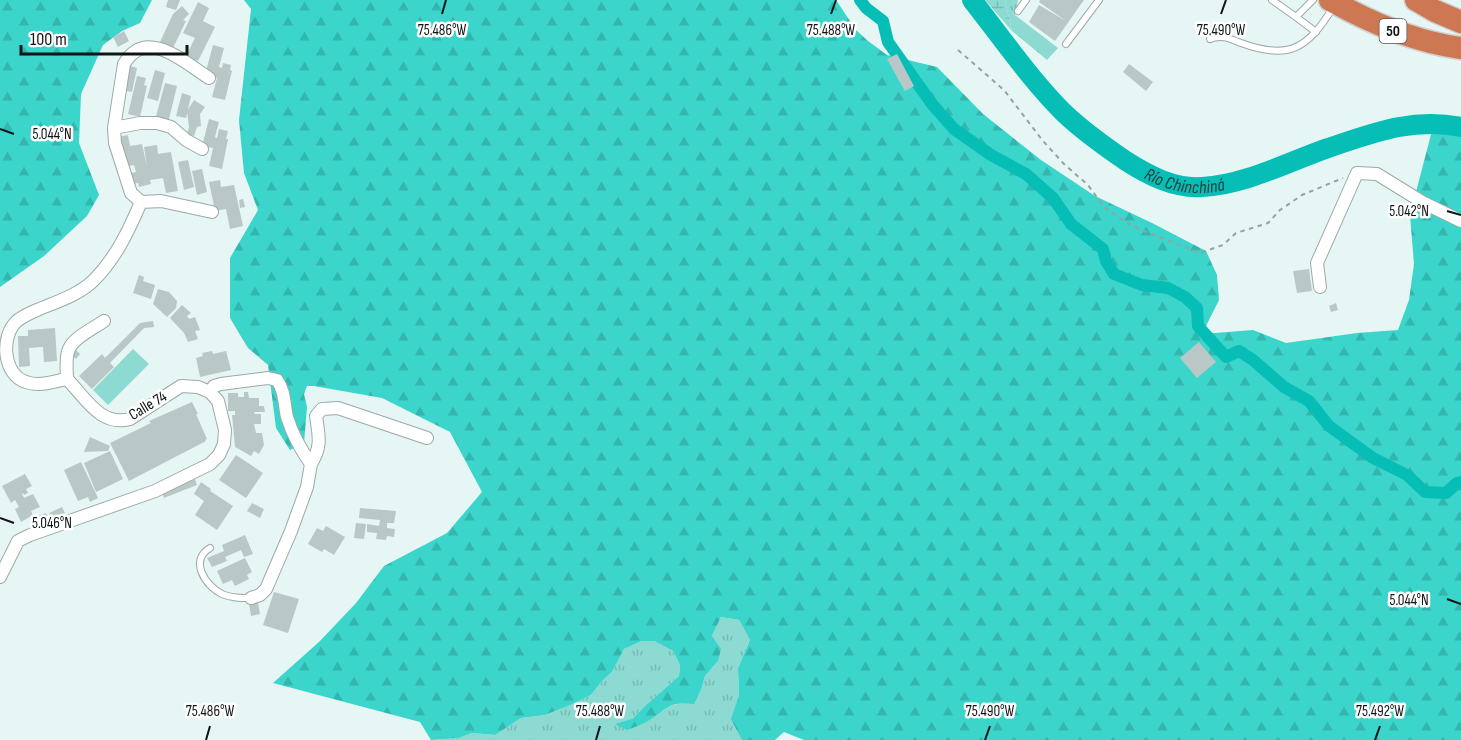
<svg xmlns="http://www.w3.org/2000/svg" width="1461" height="740" viewBox="0 0 1461 740" font-family="'Sofia Sans Condensed',sans-serif">
  <style>
    .grass { fill: url(#grass-tufts) }
    .forest { fill: url(#forest-firs) }
    .wetland { fill: url(#wetland-marsh) }
    .park { fill: #8ddad3 }
    .lines { fill: none; stroke-linecap: round; stroke-linejoin: round }
    .canal { stroke: #06beb5; stroke-width: 12 }
    .river { stroke: #06beb5; stroke-width: 20 }
    .building { fill: #b9c8c6 }
    .lane-casing { stroke: #9baaa8; stroke-width: 8 }
    .street-casing { stroke: #9baaa8; stroke-width: 14 }
    .highway-casing { stroke: #cfd0d0; stroke-width: 25 }
    .path { stroke: #96a2a0; stroke-width: 2; stroke-dasharray: 4.5 4.5; stroke-linecap: butt }
    .lane { stroke: #fff; stroke-width: 6 }
    .street { stroke: #fff; stroke-width: 12 }
    .highway { stroke: #cd7852; stroke-width: 22 }
    .ticks { fill: none; stroke: #0f1414; stroke-width: 2 }
    .labels { text-anchor: middle; dominant-baseline: central; stroke-width: 5; stroke-linejoin: round; paint-order: stroke }
    .shield { fill: #fff; stroke: #575a5a; stroke-width: 1.5 }
    .shield-label { font-size: 15px; font-weight: bold; fill: #0f1414 }
    .street-label { font-size: 16px; fill: #0f1414; stroke: #fff }
    .water-label { font-size: 18px; font-style: italic; fill: #253d3b; stroke: #fff }
    .ticks-label { font-size: 15px; text-anchor: middle; fill: #0f1414; stroke: #fff; stroke-width: 5; stroke-linejoin: round; paint-order: stroke }
  </style>
  <defs>
    <pattern id="grass-tufts" width="24" height="20" patternUnits="userSpaceOnUse" patternTransform="scale(1.5)"><rect width="24" height="20" fill="#8ddad3"/><path d="M3 7l-1-3M5 7V3M7 7l1-3M15 17l-1-3M17 17v-4M19 17l1-3" fill="none" stroke="#78bab4"/></pattern>
    <pattern id="forest-firs" width="22" height="20" patternUnits="userSpaceOnUse" patternTransform="scale(1.5)"><rect width="22" height="20" fill="#3bd5cb"/><path d="M5 1l3.5 6h-7zM16 11l3.5 6h-7z" fill="#33b6ad"/></pattern>
    <pattern id="wetland-marsh" width="20" height="14" patternUnits="userSpaceOnUse" patternTransform="scale(1.5)"><rect width="20" height="14" fill="#8ddad3"/><path d="M1 5h8M5 5V1M11 12h8M15 12V8" fill="none" stroke="#78bab4"/></pattern>
  </defs>
  <rect width="100%" height="100%" fill="#e6f6f4"/>
  <path class="grass" d="M1005,0H1018L1015,15L1058,48L1047,60L1012,31Z
    M721,617L739,620L750,640L738,668L739,695L732,719L742,740H431L459,738L472,733L495,735L521,718L545,715L573,704L591,695L601,682L612,672L624,649L642,641H654L673,651L680,665L679,676L645,706L632,719L648,721L668,706L683,703L702,687L705,676L718,661L712,636Z"/>
  <path class="forest" d="M0,0H152L140,23L122,31L103,45L81,94L79,143L99,195L87,216L44,256L0,287Z
    M244,0H836L856,30L868,41L887,55L937,67L983,114L1041,160L1095,196L1152,223L1206,251L1217,275L1219,300L1202,334L1253,330L1286,343L1357,333L1398,330L1409,300L1414,264L1410,215L1434,123L1461,127V740H804L784,732L775,740H742L731,719L739,695L738,668L750,640L739,620L721,617L712,636L721,649L718,661L705,676L702,687L694,704C668,702 669,707 650,720C643,724 635,727 627,730L615,724L632,719L645,706L679,676L680,665L673,651L654,641H642L624,649L612,672L601,682L591,695L573,704L545,715L521,718L495,735L472,733L459,738L431,740L420,722L273,683L320,641L356,603L384,566L447,533L482,492L450,432L382,398L314,386H307L304,394L307,407L304,443L290,450L276,428L268,365L248,348L230,318V258L258,210L244,173L239,120L251,9Z"/>
  <path class="wetland" d="M985,0H1005L1012,31Z"/>
  <path class="park" d="M133,349L149,364L108,405L93,390Z"/>
  <g class="lines">
    <path class="canal" d="M860,0L866,8L883,21L888,42L932,104L954,129L991,155L1026,174L1053,198L1071,224L1103,249L1106,261L1114,274L1142,285L1168,288L1185,297L1197,308L1198,326L1226,357L1239,351L1253,360L1284,387L1309,401L1329,426L1373,458L1407,475L1425,492L1446,493L1457,483L1461,482"/>
    <path class="river" id="s1" d="M972,0C1002,38 1030,79 1064,113C1083,131 1104,146 1126,161C1148,175 1174,189 1202,187C1244,185 1288,162 1328,148C1373,133 1413,117 1461,127"/>
  </g>
  <path class="building" d="M168,0H180L176,10L166,7Z
    M1040,0H1084L1055,41L1029,22L1039,5L1066,21L1039,2Z
    M198,2L209,8L203,21L215,27L198,61L186,56L195,38L183,33Z
    M182,6L189,14L183,20L186,21L173,48L160,42L173,14Z
    M124,31L129,41L118,47L113,37Z
    M213,45L224,48L219,67L222,68L223,63L231,65L230,70L232,71L225,100L212,97L217,78L205,75Z
    M897,54L914,86L905,91L887,59Z
    M1129,64L1153,82L1146,91L1123,72Z
    M127,65L137,68L132,92L121,90Z
    M155,70L165,73L158,101L147,98Z
    M137,76L146,78L144,85L147,86L140,117L128,114Z
    M165,83L177,86L168,123L155,120Z
    M182,93L191,96L186,118L176,116Z
    M194,100L205,107L200,114L201,126L197,127L194,136L187,134L189,127L187,111Z
    M209,119L219,122L215,137L217,138L219,129L228,131L226,139H228L222,169L209,166L213,148L202,146Z
    M128,135L130,146L142,144L147,167L144,147L157,145L158,154L171,152L178,191L166,193L163,178L150,180L151,184L139,187L138,183L130,184L127,174L136,172L134,165L124,167L117,137Z
    M188,160L194,187L184,190L178,162Z
    M202,169L207,192L197,195L192,171Z
    M220,180L221,187L234,185L243,226L230,229L226,209L215,211L209,182Z
    M243,199L245,207L240,208L239,200Z
    M1309,269L1312,291L1297,293L1293,271Z
    M139,275L144,277L143,281L155,285L151,299L133,293Z
    M158,289L169,292L177,301L176,308L167,317L153,304Z
    M1336,303L1338,310L1331,312L1329,306Z
    M182,305L191,313L187,316L189,319L195,317L200,330L195,331L198,339L188,342L184,333L170,318Z
    M153,321L154,327L144,328L110,363L114,367L92,389L79,376L102,354L105,358L140,323Z
    M55,328L57,361L44,362L43,347L29,348L30,366L19,367L18,336H28V330Z
    M1199,342L1216,362L1197,378L1180,358Z
    M74,348L80,354L76,359L69,353Z
    M212,351L213,354L226,351L231,370L200,377L196,358L203,356L202,353Z
    M244,392H248L249,398H259V406H264L265,412H254L255,414H261V424H254L256,433H262L264,445L259,454L254,451L251,456L235,447L232,415H235V411H228V393H238V397H244Z
    M192,402L198,414H196L207,439L205,440L206,441L129,481L110,443L151,423L149,421Z
    M90,437L110,446L108,451L84,452Z
    M110,451L123,479L96,492L84,463Z
    M236,455L263,473L246,498L219,480Z
    M81,462L98,498L90,502L88,497L78,501L64,470Z
    M25,474L32,486L26,489L28,493L24,495L23,493L22,494L24,498L33,494L40,507L31,511L33,515L21,522L15,509L19,507L15,500L11,503L2,486Z
    M195,479L197,485L164,498L162,492Z
    M201,482L211,489L210,491L233,506L217,530L195,515L204,501L194,494Z
    M252,503L264,509L260,518L247,511Z
    M62,507L65,513L52,519L49,513Z
    M360,508L396,511L394,523H387V528L395,529L394,537L387,536L386,540L376,539L377,533L367,532V524L379,526L380,520L359,518Z
    M46,513L49,519L37,524L34,517Z
    M356,523L366,524L364,539L354,538Z
    M326,526L345,537L334,555L324,549L322,552L308,544L317,528L323,531Z
    M245,535L253,554L244,557L241,550L225,557L227,561L212,567L207,558L224,551L222,545Z
    M245,558L252,572L247,575L249,579L235,586L232,580L223,584L217,571Z
    M274,592L299,599L288,633L263,625Z
    M258,603L260,614L251,616L249,604Z"/>
  <g class="lines">
    <defs>
      <path id="lane" d="M1272,0L1296,17L1313,0
        M1018,11L1026,0
        M1296,17L1316,32
        M1210,39C1221,34 1231,39 1241,43C1290,61 1308,48 1334,6
        M1066,44L1099,0
        M210,548C189,560 205,586 222,594C231,598 240,598 251,598"/>
      <path id="street" d="M209,78C184,62 146,26 124,64L114,128L115,143L131,193L141,202L161,201L212,212
        M114,128L140,123H157L171,127L186,140L202,149
        M1320,287L1317,263L1357,173L1377,174L1424,203L1461,221
        M67,379C54,381 40,387 26,382C3,375 0,336 17,321C23,316 30,313 37,310C56,302 79,295 94,280C116,258 129,230 141,202
        M67,379C67,370 65,357 69,349C73,338 94,328 104,321
        M210,392L214,386L221,384L268,378L277,380C285,391 284,404 287,417C292,433 301,450 311,464L307,487L291,531L266,589L260,595L251,598
        M311,464C322,446 319,437 316,416L322,409L338,408L427,438
        M0,577L18,541L30,535L155,491L210,464L219,455L224,444L225,430L218,401L210,392L198,387L181,386L130,419C100,427 85,397 67,379"/>
      <path id="highway" d="M1330,0C1371,23 1414,42 1461,48
        M1416,0L1435,11L1461,22"/>
    </defs>
    <use href="#lane" class="lane-casing"/>
    <use href="#street" class="street-casing"/>
    <use href="#highway" class="highway-casing"/>
    <path class="path" d="M958,50L1004,90L1043,141L1064,164L1088,185L1104,207L1127,223L1144,231L1200,253L1223,245L1236,233L1268,223L1280,210L1302,195L1343,178"/>
    <use href="#lane" class="lane"/>
    <use href="#street" class="street"/>
    <use href="#highway" class="highway"/>
  </g>
  <path class="ticks" d="M442,14L446,0M831,14L836,0M1221,14L1226,0M0,129L14,134M1447,211L1461,215M0,518L14,523M1447,599L1461,604M206,740L210,726M596,740L600,726M985,740L990,726M1375,740L1380,726"/>
  <g class="labels">
    <rect class="shield" x="1379.5" y="19" width="27" height="24" rx="4.5"/>
    <g class="shield-label">
      <text x="1393" y="31">50</text>
    </g>
    <g class="street-label">
      <text transform="translate(148 406) rotate(-31)">Calle 74</text>
    </g>
    <g class="water-label">
      <text stroke="none"><textPath href="#s1" startOffset="288">Río Chinchiná</textPath></text>
    </g>
  </g>
  <g class="ticks-label">
    <text x="442" y="35">75.486°W</text>
    <text x="831" y="35">75.488°W</text>
    <text x="1221" y="35">75.490°W</text>
    <text x="52" y="139">5.044°N</text>
    <text x="1409" y="216">5.042°N</text>
    <text x="52" y="528">5.046°N</text>
    <text x="1409" y="605">5.044°N</text>
    <text x="210" y="716">75.486°W</text>
    <text x="600" y="716">75.488°W</text>
    <text x="990" y="716">75.490°W</text>
    <text x="1380" y="716">75.492°W</text>
  </g>
  <path d="M21 45v9h166v-9" fill="none" stroke="#0f1414" stroke-width="3"/>
  <text x="30" y="45" font-size="18" fill="#0f1414" stroke="#ffffff" stroke-width="4.5" paint-order="stroke">100 m</text>
</svg>
